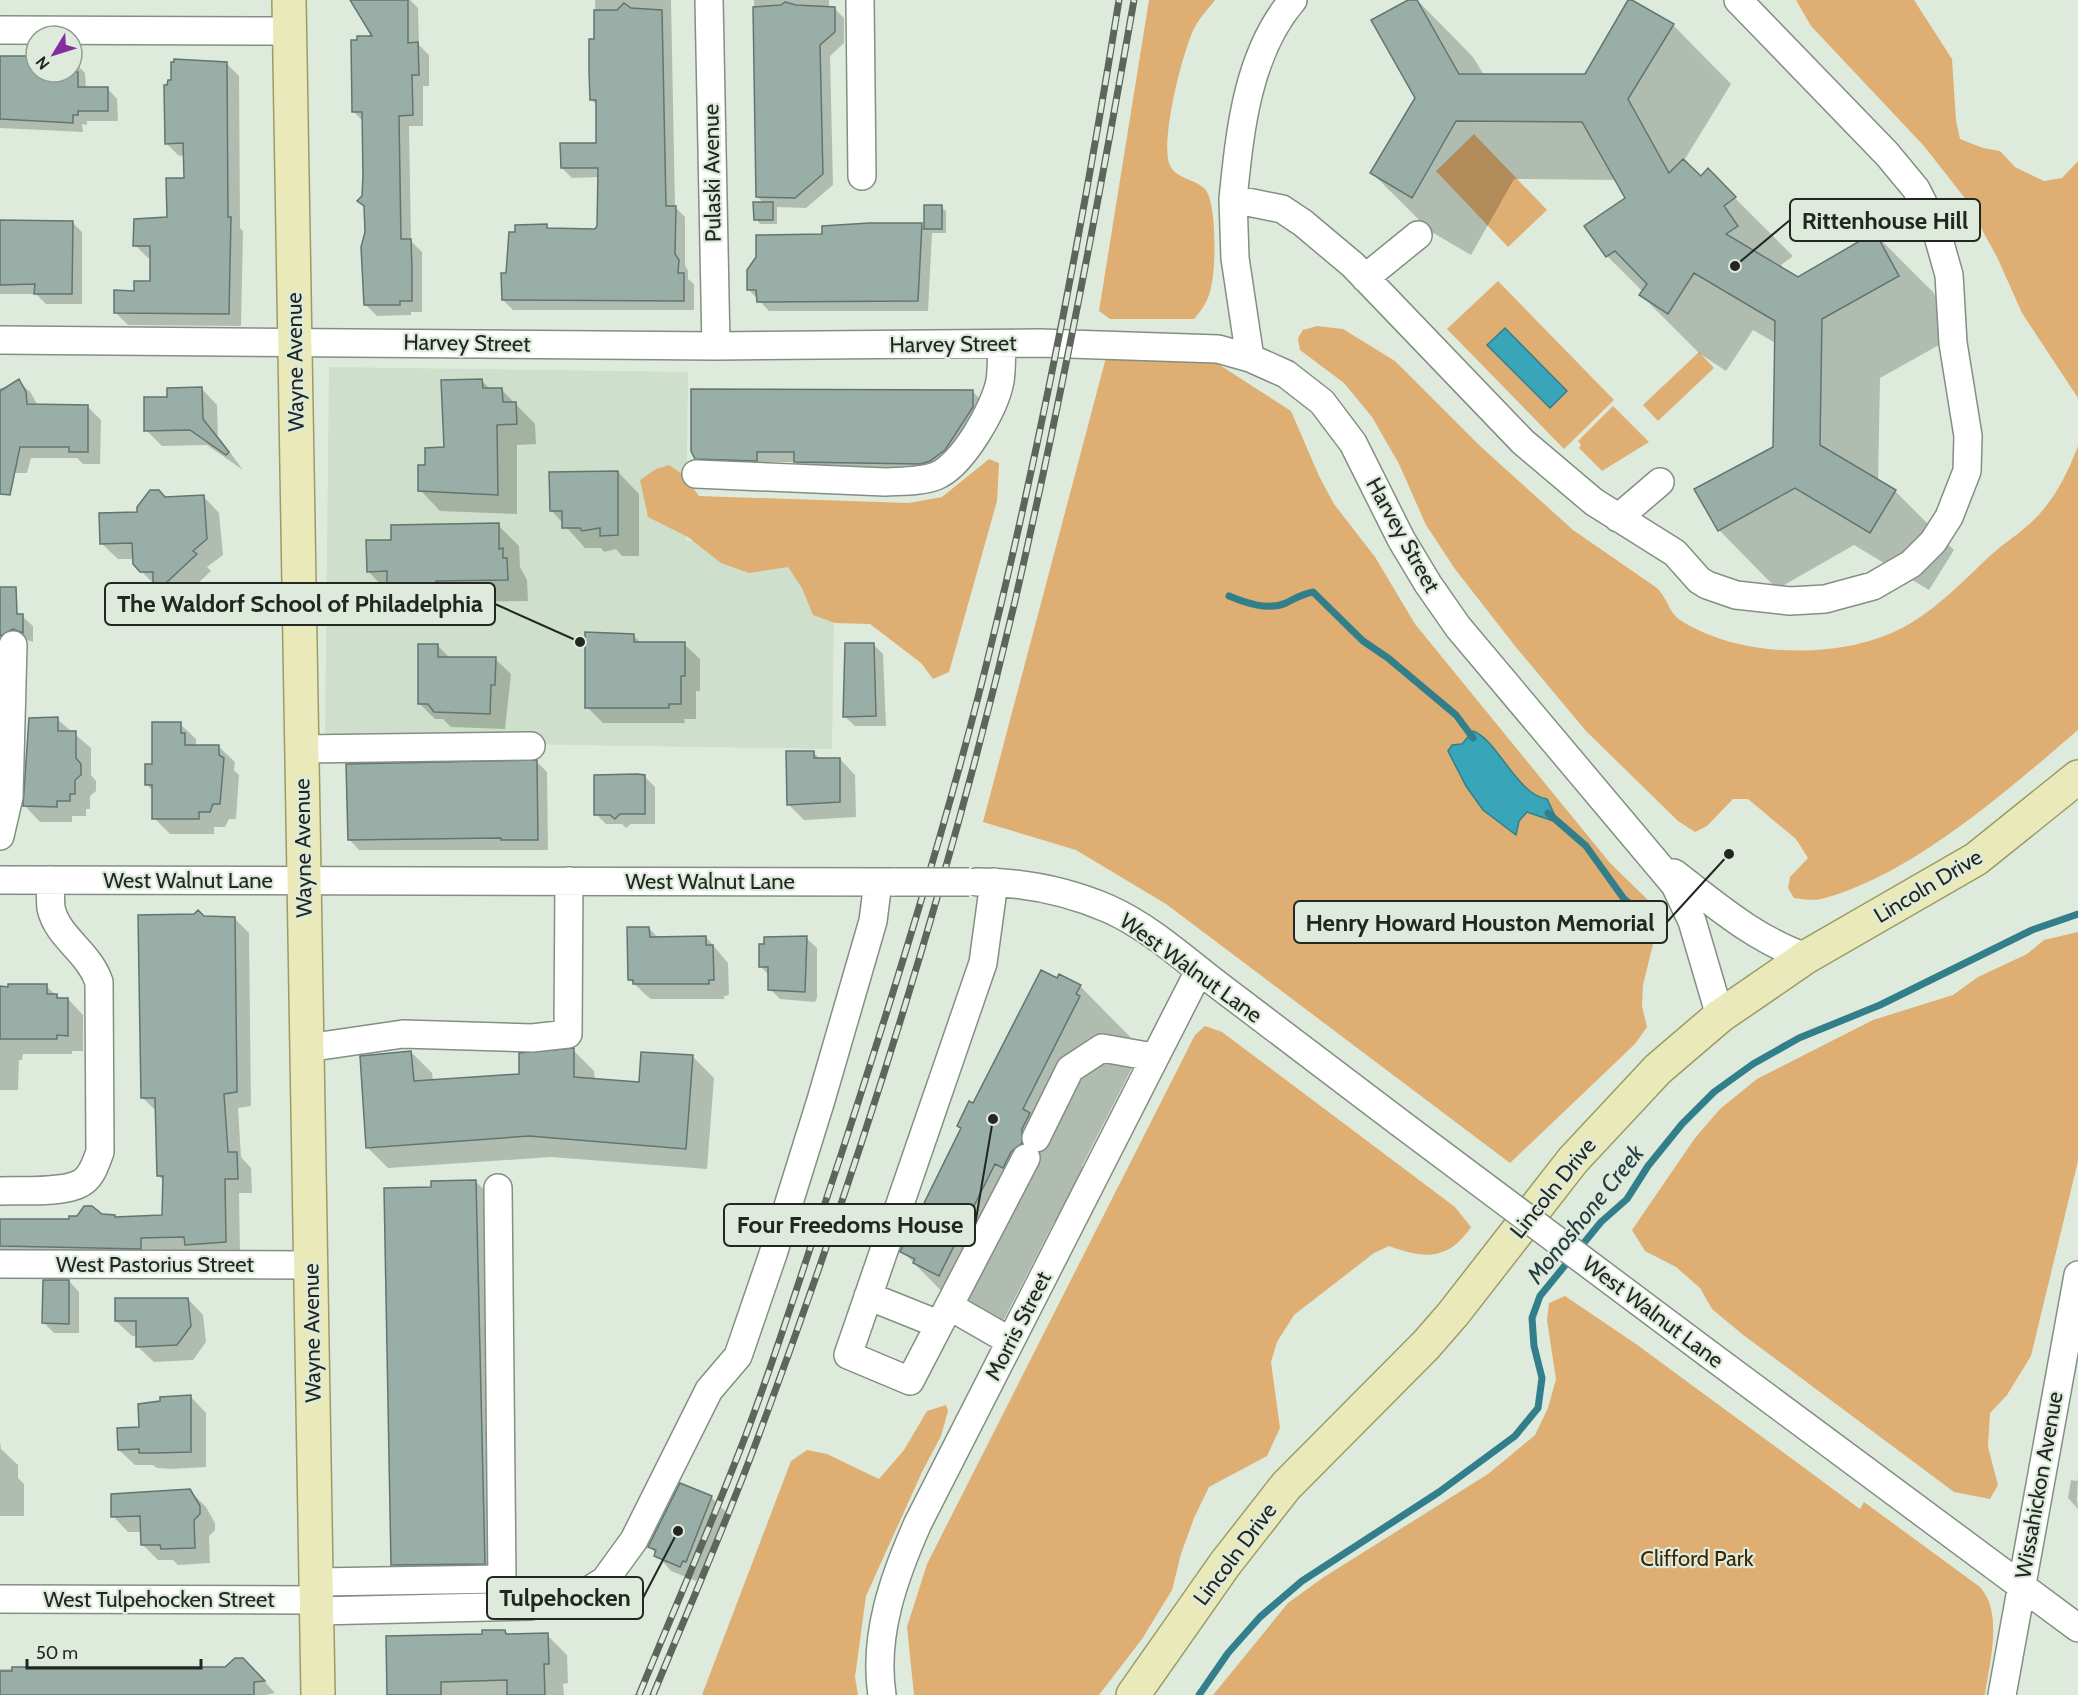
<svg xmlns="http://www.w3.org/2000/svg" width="2078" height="1695" viewBox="0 0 2078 1695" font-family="Cabin,sans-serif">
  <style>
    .built { fill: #cedfcb }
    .green { fill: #dfae72 }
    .water { fill: #39a5b8; stroke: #327f8b; stroke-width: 1.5 }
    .shadow { fill: #0003 }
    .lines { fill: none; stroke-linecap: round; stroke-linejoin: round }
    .stream { stroke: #327f8b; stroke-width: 7 }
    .building { fill: #9aaea8; stroke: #627570; stroke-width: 1.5 }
    .minor-casing { stroke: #838f82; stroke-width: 30 }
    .major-casing { stroke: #9b9b66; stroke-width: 36 }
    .minor { stroke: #fff; stroke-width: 27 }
    .major { stroke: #eae9b9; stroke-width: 33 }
    .rail-casing { stroke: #5e655d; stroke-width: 7 }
    .rail { stroke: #deebdc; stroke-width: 4.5; stroke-dasharray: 14; stroke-linecap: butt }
    .minor-bridge-casing { stroke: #838f82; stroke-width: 30; stroke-linecap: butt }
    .minor-bridge { stroke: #fff; stroke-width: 27 }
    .labels { text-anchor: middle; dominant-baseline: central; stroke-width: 4.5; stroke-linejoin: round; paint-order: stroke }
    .street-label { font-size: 22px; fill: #232722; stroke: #deebdc }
    .park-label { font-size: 22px; fill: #3c2400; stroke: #deebdc }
    .water-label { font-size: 24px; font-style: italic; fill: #263e43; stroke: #deebdc }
    .leader { fill: none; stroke: #232722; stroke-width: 2 }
    .callout-dot { fill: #232722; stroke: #deebdc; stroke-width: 2 }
    .callout { fill: #deebdc; stroke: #232722; stroke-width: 2 }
    .callout-label { font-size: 24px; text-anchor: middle; font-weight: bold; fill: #232722 }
  </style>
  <rect width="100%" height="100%" fill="#deebdc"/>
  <path class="built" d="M329,367L688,372L686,541L835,543L832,749L325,741Z"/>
  <path class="green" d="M1149,0H1215C1209,8 1201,16 1196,25C1183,47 1161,139 1169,163C1174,179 1194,178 1205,189C1217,202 1216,270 1211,287C1209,300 1202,310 1194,319H1110L1099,311Z
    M1796,0H1914L1952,59L1956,120L1960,139L1983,148L2000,151L2015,167L2044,181L2062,178L2078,161V398L2022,313L1997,257L1964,197L1924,146L1811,26Z
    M1474,134L1547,210L1508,247L1436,171Z
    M1498,281L1614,400L1564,449L1447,329Z
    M1317,326L1343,329L1395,361L1480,446L1573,530L1657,588C1668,599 1669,613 1680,620C1740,659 1843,660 1904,627C1937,609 1965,579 1992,554C2003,544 2016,536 2027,526C2052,505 2067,475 2078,446V730C2009,789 1910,877 1821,899C1813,901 1802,899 1794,898L1788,888L1790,877L1808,858L1796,839L1748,799H1733L1707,826L1695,832L1678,821L1586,731L1515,646L1455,569L1426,525L1399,464L1372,417L1344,383L1300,350L1298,338L1303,330Z
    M1108,350L1215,362L1291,411L1319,476L1334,504L1375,557L1415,624L1610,863L1650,902L1657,928L1643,985L1642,1006L1647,1027L1635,1044L1510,1163L1166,904L1076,850L983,822Z
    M1699,352L1714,368L1658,421L1643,405Z
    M1613,406L1649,442L1602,471L1579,448L1581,445L1578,441Z
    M989,459L999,463L997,501L949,672L933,679L921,663L870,624L835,623L813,615L802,588L788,567L749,573L721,563L688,537L648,517L640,480L656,469L669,465L684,475L699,496L909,503L942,497Z
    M2078,932V1161L2031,1356L2007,1395L1990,1413L1988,1447L1998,1485L1990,1499L1954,1492L1742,1334L1712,1309L1700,1288L1676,1267L1645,1251L1632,1230L1695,1138L1720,1109L1757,1079L1873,1020L1953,995L1978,977L2027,954L2044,940Z
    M1205,1026L1222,1032L1455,1207L1471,1227C1448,1261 1424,1259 1389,1246L1374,1253L1294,1315L1277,1342L1271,1362L1280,1428L1267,1456L1209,1487L1194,1518L1181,1554L1172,1590L1142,1639L1099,1695H914L907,1627L927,1564L1195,1035Z
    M1565,1296L1636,1344L1860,1509L1864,1502L1980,1587C2004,1614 1989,1663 1985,1695H1213L1288,1603L1324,1577L1488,1474L1535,1435L1548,1408L1556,1379L1547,1320L1549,1303Z
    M946,1405L948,1411L941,1436L922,1472L866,1596L855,1677L858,1695H702L791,1461L807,1450L827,1454L879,1479L904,1450L927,1411Z"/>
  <path class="water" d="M1505,328L1567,391L1550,408L1487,345Z
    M1473,731C1497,739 1517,795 1547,799L1556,818L1553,821L1527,812L1519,821L1516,835L1483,810L1466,786L1448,751L1452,745L1462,744Z"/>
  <path class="shadow" d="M358,0H410L418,8L419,45L429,55V86H423V126H409L411,241L422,252V312H411V315L377,316L366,305L363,121L353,111L374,37Z
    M595,0H671L675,207L685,217V265L688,271V279L694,284V310H513L503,300L508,275L546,226L550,230L596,231L598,226L599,177L572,178L562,168L598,144L597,105L592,100L596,40Z
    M754,0H829V8H834L844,18V43L830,56L833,185L806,208L777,207V224H760L756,219L764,203L757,197Z
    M1412,0H1417L1473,57L1484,75L1585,76L1673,25L1731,84L1685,159L1701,178L1708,171L1793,256L1781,265L1785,271L1798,279L1875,234L1933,292L1957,335L1880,378L1878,481L1896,492L1954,550L1929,590L1854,545L1777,589L1719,530L1775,447L1777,344L1753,330L1726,371L1699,353L1641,295L1643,292L1607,256L1627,199L1616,180L1514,179L1471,255L1430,231L1372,173L1417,98Z
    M0,58H36V72H72V63H75L85,73L86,89L107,88L117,99L118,121H87V125L82,124L83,132L0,128Z
    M176,61H220L226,63L239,76L240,228L243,231L241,326L128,325L116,313L135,292L151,283L152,258H148L135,245L168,218L186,179L185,155L179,156L166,143L169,86Z
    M941,207L946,211V233H932L928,311H769L749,290L823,235L922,225L926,229Z
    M0,221L72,222L82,232V304H46L36,294H0Z
    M19,381L31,393L38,406H87L101,420L100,464H83L77,458H31L27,473H0V388L11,387Z
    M482,381L491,390L501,389L535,424L536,444L517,445V514L440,511L420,490L427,466L446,449Z
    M202,389L217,405L218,436L243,470L207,445L162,446L146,430L169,398Z
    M973,392L983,402L936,472H805L795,462H767V470L707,468L696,458Z
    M618,472L639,494V556H622L616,549L604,552L601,548H585L551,510Z
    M204,497L219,513L223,555L207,567L211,571L170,610L155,594V585L141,571L134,559H118L102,544L138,513L165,498Z
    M498,525L519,546L520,567L527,580L528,601L457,602V616H410L368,571L392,542Z
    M0,615L22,616L33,626V642L24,639L8,646L0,638Z
    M633,635L642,644H684L700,659V691H696V719H684L685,723H603L587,707Z
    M873,644L883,654L886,726H855L844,716Z
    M438,646L450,658L495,659L511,674L505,729L451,727L443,719H435L419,703Z
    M57,719L91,748V775L96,781V791L90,796V809H86V816H72V822H40L25,806Z
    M180,724L196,739V746L219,747L235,762L234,770L239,775L236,819H229L225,827H214V834H170L154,818V792L147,785L153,765Z
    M814,753L820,759H840L855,775L856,817L804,820L788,804Z
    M537,762L547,772L548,850H359L349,839Z
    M644,776L655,787V824H631L626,828L622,824H606L596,814Z
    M203,917L234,918L249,933L251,1106L238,1108L241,1157L251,1168L252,1193H239L240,1256L201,1259L193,1251L0,1260V1219L3,1221L71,1220L101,1216L117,1219L163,1216L164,1181L158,1175L157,1112L142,1097Z
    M649,928L658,938L706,937L728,963L729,995L724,996V999H651L646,995L630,980Z
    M806,938L817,948V998L815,1002L780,999L770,989L769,975L760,966Z
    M0,986H46L60,999H68L83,1015V1051H72V1054H23L22,1060H19L18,1090H0Z
    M1080,986L1138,1045V1056L1082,1166L1088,1172L1061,1225L1054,1222L997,1333L960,1310L902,1251L962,1129L959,1126Z
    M573,1050L594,1071L595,1080L640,1083L693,1057L714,1078L707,1169L551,1157L388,1168L367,1147L411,1052L432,1073L433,1081L520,1075Z
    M476,1182L492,1197L500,1579L409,1580L393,1564L433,1188Z
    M69,1281L79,1292V1333H54L44,1323Z
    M188,1299L203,1315L206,1342L193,1360L154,1362L138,1347V1336H132L116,1321Z
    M191,1397L206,1413V1467L172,1469L157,1468L153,1465H135L119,1450L140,1428Z
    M0,1441L1,1449L18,1465V1478L24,1484V1516H0Z
    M2078,1478L2077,1499L2078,1509L2068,1498L2071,1480L2077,1481Z
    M190,1491L206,1507L215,1523V1530L209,1536L210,1563L178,1565L173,1560H158L143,1545L142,1532H128L113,1516Z
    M711,1497L727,1513L702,1577L699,1576L696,1581L671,1571L650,1547Z
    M505,1631L509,1635H547L567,1655L568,1683L563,1684L564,1695H388L484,1636Z
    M226,1668L255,1671L275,1693L265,1695H0V1669Z"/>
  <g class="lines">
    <path class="stream" d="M1229,596C1246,603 1268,611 1286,603C1296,598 1302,594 1313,592L1363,641L1388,658L1456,715L1473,738
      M1548,813L1586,846L1624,899L1635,908L1651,910
      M1578,1250L1601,1222L1627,1199L1648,1166L1682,1124L1714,1092L1753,1064L1799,1038L1880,1005L2032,930L2078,914
      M1199,1695L1228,1653L1260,1617L1302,1581L1439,1492L1515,1436L1538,1408L1542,1378L1534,1346L1532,1318L1540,1296L1571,1258"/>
  </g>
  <path class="building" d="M350,0H408V43L418,42L419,75H412L413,115L399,116L401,239H411L412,268V301H400V305H364L361,247L365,232L364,206L357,201L362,196L363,175L362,112H352L351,40H357V36H372Z
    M1408,0H1417L1459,74H1585L1628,0H1632L1674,24L1628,99L1669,173L1683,159L1701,176L1708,168L1736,197L1724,206L1738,226L1726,234L1798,277L1875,232L1899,276L1822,319L1820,445L1896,490L1870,533L1795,488L1718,531L1694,489L1773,447L1775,321L1694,273L1668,314L1639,295L1647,284L1615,251L1606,257L1584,226L1625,198L1582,122L1456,121L1412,198L1370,173L1415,98L1371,20Z
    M785,2L796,5L835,7V32L820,45L823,174L795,198L756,197L753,7L781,5Z
    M624,3L631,8L662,10L666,206H676L675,254L679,260L678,273H684V301L502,300L501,273H506L509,232H515V225L547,224V228L595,229L597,226L598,168H561L560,143H596V100H590L589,71V39H594V10H617Z
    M0,56H36V72H78V87H108V111H78V115H73V123L0,119Z
    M174,59L227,62L228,217H231L229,314L114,313V290L134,291V281H150V246H133L134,219L167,217L166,178H184L183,143L165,144L164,85H167L168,80H171V62H174Z
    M753,202H773V220H754Z
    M924,205H942V229H924Z
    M0,220L73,221L72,294H34L35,284L0,285Z
    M869,223H922L918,301L757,302L756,290H747V270L756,257V235L822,234V226Z
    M19,379L26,392L27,404L88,405V452H69V447H20L10,495L0,494V391Z
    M482,379L483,388H502L503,402H516L517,424L497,425L498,495L418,491V465H425V448L444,447L441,380Z
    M202,387L203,419L229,452L226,455L190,430L144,431V397H167V388Z
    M691,389L973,390V407L945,450L930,461L921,464L794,462V452H757V461L695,459L691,451Z
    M618,471V535L600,536V528L582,531L580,528H562V511H550L549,472Z
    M150,490H159L165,497L204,495L207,539L193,551L197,554L153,595V572H140L133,564L132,543L100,544L99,513L137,512V507Z
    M499,523V549L503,548V558H507L508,580L436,581V595L387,596V571L367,572L366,540H391V525Z
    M0,587H16L17,614H23V633L13,629L0,636Z
    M585,632L634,634V642H685V676H681V704H669V708H585Z
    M845,643H874L876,716L843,717Z
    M418,644H438V657H496L495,685H491L490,714L434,712L428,704H418Z
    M58,717V731H76V758L81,764V775L75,780V794H70V801H57V807L23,806L29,718Z
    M152,722H181V733H185V745H219V755L224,758L220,804H213L210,812H199V819H152V785H145V764H152Z
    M786,751H814V758H840V802L787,805Z
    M537,760L538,840H501V838L348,840L346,764Z
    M637,774L645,775V814H620L615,819L610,815H594V775Z
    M198,910L204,916L235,917L237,1092L224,1094L228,1152H237L238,1179H225L226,1242L185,1245L184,1237L141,1238V1249L0,1246V1219H69V1216H77L84,1206H92L102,1214L115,1215V1217L162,1215L163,1176H157L155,1098H141L138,915L194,914Z
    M627,927H649L650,937L706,936V945H713L714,980H709V984H633V980H628Z
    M807,936L805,992L768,990V967H759V944H764V937Z
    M1041,970L1057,978L1059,974L1081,985L1076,994L1080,996L1023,1109L1030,1113L1022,1129V1143L1011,1152L1003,1168L995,1164L939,1276L913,1263L915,1259L900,1252L961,1128L957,1126L969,1101L973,1103Z
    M8,984H47V994H57V998H68V1036L57,1035V1039H0V986L8,987Z
    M574,1048V1077L639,1082L641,1052L693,1055L686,1149L529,1136L366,1148L360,1056L411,1051L414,1081L519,1074V1053Z
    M476,1180L485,1564L391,1565L384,1188L431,1187V1181Z
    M43,1280H69V1324L42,1323Z
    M115,1298H188L191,1326L177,1345L136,1347V1321H115Z
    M191,1395V1452L155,1453H139V1449L118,1450L117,1428L139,1427L138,1404L160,1401V1397Z
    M680,1483L712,1496L686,1562L683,1561L680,1567L654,1556L656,1550L648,1547Z
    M190,1489L200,1506V1514L194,1520L195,1548L161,1549L160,1545H141L140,1516L111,1517V1494Z
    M482,1630H505L506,1634L548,1633L549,1664H544L545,1695H507V1680L441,1682V1695H387L386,1636L482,1634Z
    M235,1658H243L265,1681L254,1682V1695H0V1671H12V1667H225Z"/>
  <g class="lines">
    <defs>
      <path id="minor" d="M709,0L716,346
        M860,0L862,176
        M1293,0C1247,54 1240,131 1233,199L1282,209L1303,223L1353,265L1523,442L1594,502L1675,553L1699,580L1707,585L1736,595L1790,601L1825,599L1873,586L1911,564L1933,542L1949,517L1967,471L1968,436L1953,343L1949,275L1936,229L1916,189L1887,154L1738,0
        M0,30L290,31
        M1233,199L1235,258L1250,358
        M1365,278L1418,235
        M0,340L716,346L1040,343L1218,349L1250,358L1286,374L1322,402L1353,443L1401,539L1428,584L1458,627L1675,885L1692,921L1720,1016
        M696,474L885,482C902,481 920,482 936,476C962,466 995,408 1000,381C1002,369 1001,356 1002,344
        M1618,518L1660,482
        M302,749L531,746
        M0,836L9,797L13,645
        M1674,873C1716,905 1756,940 1806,957
        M0,880L894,882
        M977,882C1023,882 1067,891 1109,909C1149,927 1184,959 1218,985C1279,1031 1339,1077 1400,1123
        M994,882L983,963L848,1355L910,1381L1026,1158
        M307,1048L403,1034L532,1038L568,1034L569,881
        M1036,1138L1070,1069L1102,1048L1153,1057
        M0,1191C21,1190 68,1194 84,1181C93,1174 96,1162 100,1152L99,982C89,952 57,937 51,908C50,899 51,889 50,880
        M0,1264L311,1265
        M868,1296L938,1324
        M949,1306L1010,1341
        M1710,1355L2078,1628
        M317,1582L502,1579L498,1188
        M0,1599L317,1600
        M317,1611L530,1606L577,1598L605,1580L634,1540L709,1390L738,1356L773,1254L821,1100L873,921L878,882
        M882,1695C873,1635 894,1577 918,1523L1199,971
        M2002,1695L2078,1275"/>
      <path id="major" d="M289,0L318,1695
        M1133,1695L1225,1564L1286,1486L1426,1345L1453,1314L1573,1160L1658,1069L1720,1016L1806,957L1976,859L2078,777"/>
    </defs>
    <use href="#minor" class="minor-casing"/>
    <use href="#major" class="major-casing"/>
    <use href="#minor" class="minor"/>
    <use href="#major" class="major"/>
    <defs>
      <path id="rail" d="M639,1695C675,1607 713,1521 747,1432C781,1341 810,1247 841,1155C893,995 944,833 985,670C1040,449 1083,225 1119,0
        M653,1695C688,1610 725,1526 757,1440C859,1167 948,885 1015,601C1061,401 1099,201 1134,0"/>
    </defs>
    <use href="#rail" class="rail-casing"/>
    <use href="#rail" class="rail"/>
    <defs>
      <path id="minor-bridge" d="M895,882H969
        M1400,1123L1710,1355"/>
    </defs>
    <use href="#minor-bridge" class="minor-bridge-casing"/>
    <use href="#minor-bridge" class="minor-bridge"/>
  </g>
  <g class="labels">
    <g class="street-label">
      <text transform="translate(712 173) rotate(-91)">Pulaski Avenue</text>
      <text transform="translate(467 343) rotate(1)">Harvey Street</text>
      <text transform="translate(953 344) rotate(-1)">Harvey Street</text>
      <text transform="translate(295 362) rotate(-91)">Wayne Avenue</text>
      <text transform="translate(1403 535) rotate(61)">Harvey Street</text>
      <text transform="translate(303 848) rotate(-91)">Wayne Avenue</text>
      <text x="188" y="880">West Walnut Lane</text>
      <text x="710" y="881">West Walnut Lane</text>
      <text transform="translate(1928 886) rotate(-31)">Lincoln Drive</text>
      <text transform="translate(1191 968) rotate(36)">West Walnut Lane</text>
      <text transform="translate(1553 1188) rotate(-51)">Lincoln Drive</text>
      <text x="155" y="1264">West Pastorius Street</text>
      <text transform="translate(1653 1312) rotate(37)">West Walnut Lane</text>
      <text transform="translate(1018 1326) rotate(-63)">Morris Street</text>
      <text transform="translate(312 1333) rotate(-91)">Wayne Avenue</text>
      <text transform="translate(2039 1485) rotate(-80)">Wissahickon Avenue</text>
      <text transform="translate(1235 1554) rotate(-53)">Lincoln Drive</text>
      <text x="159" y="1599">West Tulpehocken Street</text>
    </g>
    <g class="park-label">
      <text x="1697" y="1558">Clifford Park</text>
    </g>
    <g class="water-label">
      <text transform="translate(1585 1214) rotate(-51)">Monoshone Creek</text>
    </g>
  </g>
  <path class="leader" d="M1735 266L1790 220M580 642L495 604M1729 854L1667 922M993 1119L975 1225M678 1531L643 1598"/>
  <g class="callout-dot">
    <circle cx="1735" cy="266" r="6"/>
    <circle cx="580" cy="642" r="6"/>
    <circle cx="1729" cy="854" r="6"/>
    <circle cx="993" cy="1119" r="6"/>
    <circle cx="678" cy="1531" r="6"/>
  </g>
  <g class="callout">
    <rect x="1790" y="199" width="190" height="42" rx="6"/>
    <rect x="105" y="583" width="390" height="42" rx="6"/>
    <rect x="1294" y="901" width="373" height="42" rx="6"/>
    <rect x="724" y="1204" width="251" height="42" rx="6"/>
    <rect x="487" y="1577" width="156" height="42" rx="6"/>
  </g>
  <g class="callout-label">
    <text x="1885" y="229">Rittenhouse Hill</text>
    <text x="300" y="612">The Waldorf School of Philadelphia</text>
    <text x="1480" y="931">Henry Howard Houston Memorial</text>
    <text x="850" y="1233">Four Freedoms House</text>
    <text x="565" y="1606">Tulpehocken</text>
  </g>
  <g transform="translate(54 54) rotate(232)"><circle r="28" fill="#deebdc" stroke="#939d92" stroke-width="1.5"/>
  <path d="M0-4.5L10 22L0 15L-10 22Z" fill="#822e9d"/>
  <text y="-9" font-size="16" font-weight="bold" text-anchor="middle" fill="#232722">N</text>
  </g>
  <path d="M27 1659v9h174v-9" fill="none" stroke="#232722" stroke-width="3"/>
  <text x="36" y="1659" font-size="18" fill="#232722" stroke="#deebdc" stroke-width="4.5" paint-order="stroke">50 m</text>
</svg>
